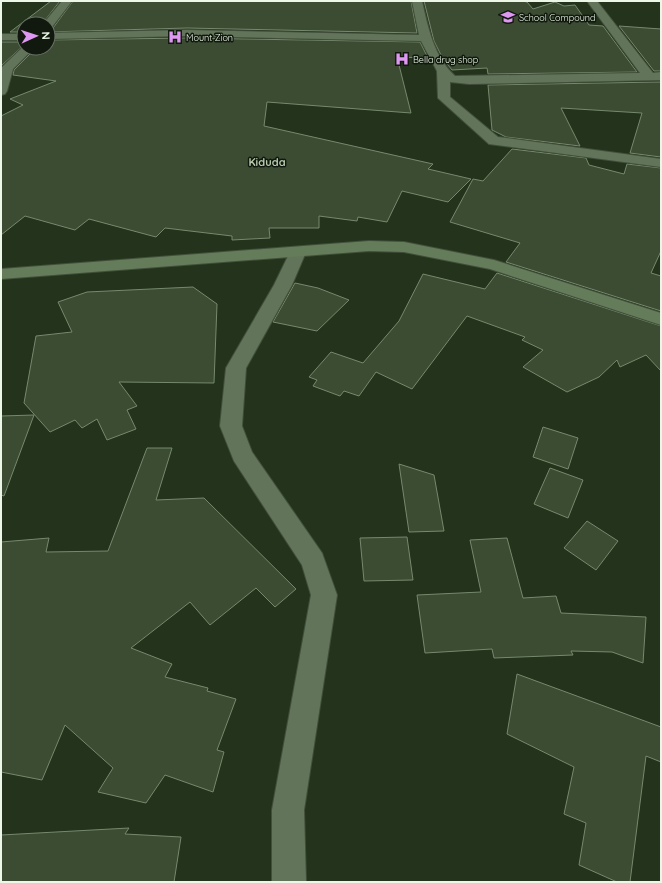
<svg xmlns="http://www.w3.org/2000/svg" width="662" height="883" viewBox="0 0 662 883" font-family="Quicksand,sans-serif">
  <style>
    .building { fill: #3b4c33; stroke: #76896e }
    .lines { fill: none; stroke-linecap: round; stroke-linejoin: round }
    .street-casing { stroke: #42503b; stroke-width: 2 }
    .secondary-casing { stroke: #42503b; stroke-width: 2 }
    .street { fill: #62755a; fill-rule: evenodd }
    .secondary { fill: #647c59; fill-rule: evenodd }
    .labels { text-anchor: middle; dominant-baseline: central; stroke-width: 3; stroke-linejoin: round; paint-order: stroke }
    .far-poi-label { font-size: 9px; fill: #ecf7e8; stroke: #11190e; text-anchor: start }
    .far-quarter-label { font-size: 11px; font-weight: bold; fill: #b6caad; stroke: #11190e }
  </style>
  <rect width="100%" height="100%" fill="#23331c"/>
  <path class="building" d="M51,1H60L42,24H24V32H10Z
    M73,1H411L417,33L187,28L48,32V29L53,28Z
    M424,1H522L527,2L533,9L555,2L564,6L575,5L589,25L603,26L637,72L488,74L487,68L452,70L443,59L434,41Z
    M619,26L661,29V71H654Z
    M187,38L420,42L428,58L397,57L411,113L267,102L264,126L433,164L428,169L471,179L448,202L402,191L387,222L358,217L357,221L319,216V228H269L270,238L232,240V236L165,228L156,237L89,219L75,230L25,216L1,235V116L23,105L10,99L56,81L13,75L14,70L36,48H48V40Z
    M1,42H24V45L1,66Z
    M661,82V157L630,153L642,113L561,108L580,146L506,137L492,130L488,85Z
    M512,149L586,158L589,165L624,174L627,164L661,168V251L651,273L661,276V311L506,262L520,243L450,222L473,179L483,181Z
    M497,273L661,326V371L646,355L620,367L617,360L599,377L567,392L523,367L543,350L522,340L525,337L467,316L412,389L376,372L359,396L344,391L340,396L313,386L317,380L309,377L331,352L363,363L399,321L423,274L485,289Z
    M295,283L318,288L349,300L317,331L273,322Z
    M193,287L217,304L214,383L119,382L137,406L127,410L136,429L107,440L97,419L82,428L75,420L50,432L24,403L36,336L72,332L58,302L87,292Z
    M34,415L4,496L1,495V416Z
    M543,427L578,438L568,469L533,457Z
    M147,448H172L156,500L204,498L296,589L275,607L256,588L210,625L190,602L131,648L172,664L165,677L208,688L207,691L236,699L217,750L224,752L213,792L165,775L146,803L98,792L113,768L65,725L42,780L1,772V542L49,538L46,552L108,551Z
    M399,464L434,475L444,531L409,532Z
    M550,468L583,480L568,518L534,504Z
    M587,521L618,541L596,570L564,548Z
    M407,537L413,580L364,581L360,538Z
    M507,538L523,598L556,596L561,613L646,617L643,663L612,652L571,651L573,655L494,658L492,649L425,653L417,595L481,592L470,540Z
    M517,674L661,727V762L646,756L630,882H617L579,865L586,823L564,814L574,767L507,734Z
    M129,828L125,834L181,837L174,882H1V835Z"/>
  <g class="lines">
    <defs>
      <path id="street" d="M62,1H72L52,27L48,28V24H43Z
        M412,1H422C428,28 434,57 455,76L640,73L587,1H597L653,73L661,72V80L469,84L450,82V97L498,137L661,159V167L489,144L438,98L437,71L421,41L187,36L48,39V33L187,30L419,35Z
        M1,34H24V40H1Z
        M24,46V48H34L13,69L7,91L5,94L1,95V68Z
        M298,247L304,248L306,252L292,285L246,368L242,426L252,452L322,553L337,595L304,810L306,882H272V810L311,595L302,565L234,461L220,426L226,368L274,285L290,252L292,248Z"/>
      <path id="secondary" d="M369,241L404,242L494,260L661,313V325L490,269L404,252L369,251L1,279V269Z"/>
    </defs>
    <use href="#street" class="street-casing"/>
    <use href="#secondary" class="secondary-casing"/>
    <use href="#street" class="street"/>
    <use href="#secondary" class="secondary"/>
  </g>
  <defs>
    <symbol id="school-bare" viewBox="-9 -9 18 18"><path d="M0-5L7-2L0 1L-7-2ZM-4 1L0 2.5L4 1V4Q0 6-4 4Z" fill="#df98f1" stroke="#11190e" stroke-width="2.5" paint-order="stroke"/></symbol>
    <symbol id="hospital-bare" viewBox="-9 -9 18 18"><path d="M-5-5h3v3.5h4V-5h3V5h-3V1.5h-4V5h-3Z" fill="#df98f1" stroke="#11190e" stroke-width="2.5" paint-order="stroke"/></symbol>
  </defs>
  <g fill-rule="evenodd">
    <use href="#school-bare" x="498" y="7" width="20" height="20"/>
    <use href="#hospital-bare" x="165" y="27" width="20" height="20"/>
    <use href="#hospital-bare" x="392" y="49" width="20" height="20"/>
  </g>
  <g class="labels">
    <g class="far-poi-label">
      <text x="519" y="17">School Compound</text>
      <text x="186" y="37">Mount Zion</text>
      <text x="413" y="59">Bella drug shop</text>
    </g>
    <g class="far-quarter-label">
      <text x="267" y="162">Kiduda</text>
    </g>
  </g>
  <rect width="662" height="883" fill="none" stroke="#ecf7e8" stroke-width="4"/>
  <g transform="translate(36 36) rotate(87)"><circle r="19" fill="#11190e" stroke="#697265"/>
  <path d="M0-3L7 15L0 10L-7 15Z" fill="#df98f1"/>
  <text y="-6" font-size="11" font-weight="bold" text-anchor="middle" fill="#ecf7e8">N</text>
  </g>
</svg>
